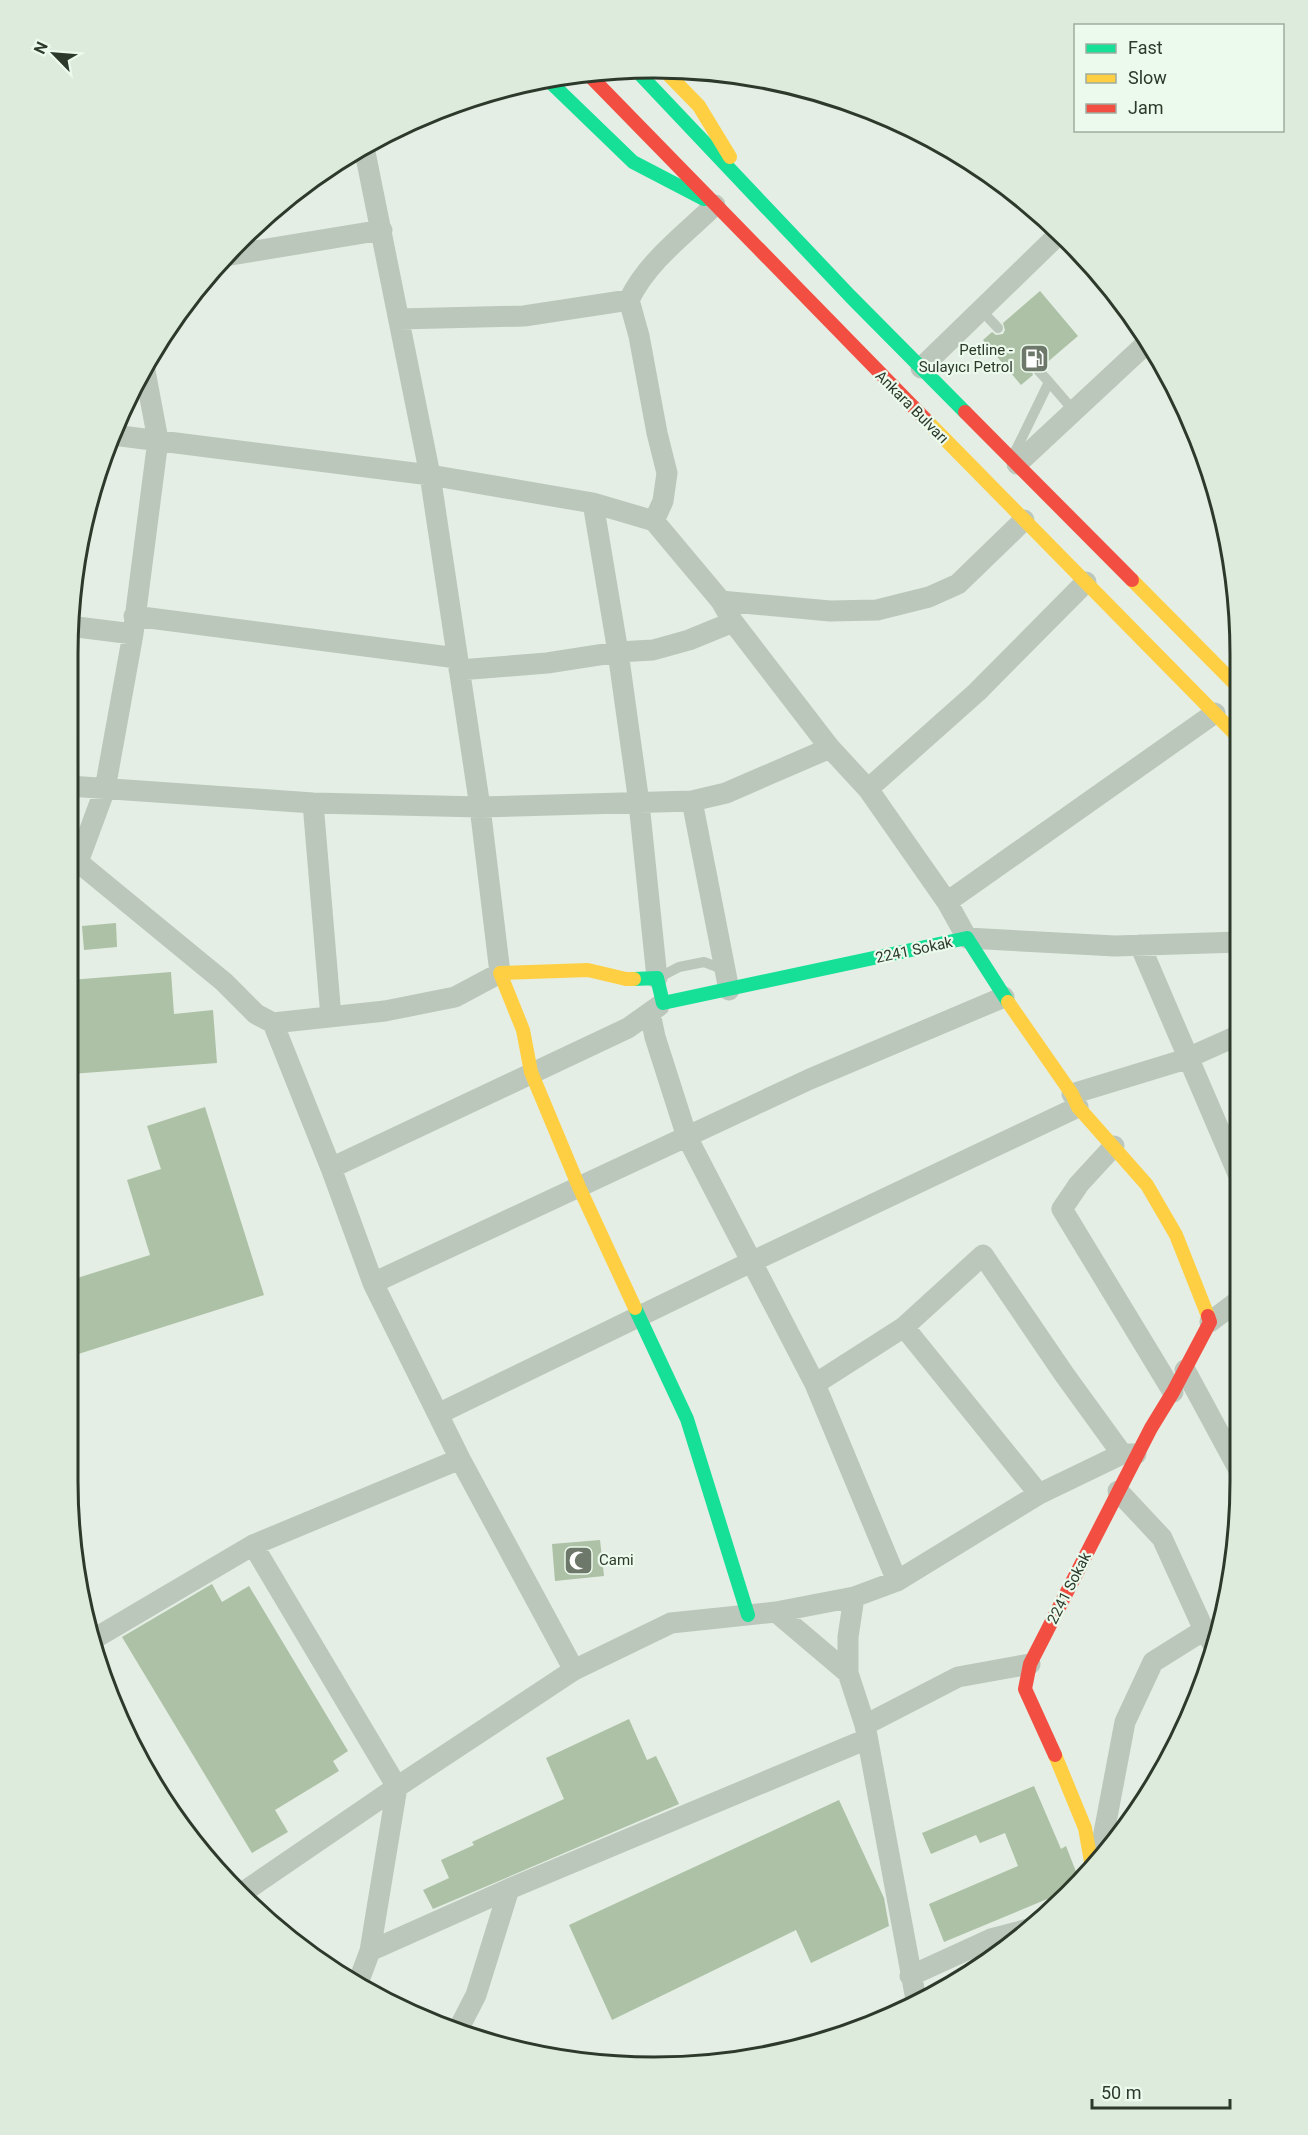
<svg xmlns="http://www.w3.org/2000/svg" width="1308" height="2135" viewBox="0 0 1308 2135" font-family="Roboto,sans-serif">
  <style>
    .building { fill: #acc1a5 }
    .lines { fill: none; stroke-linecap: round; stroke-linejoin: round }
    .lane { stroke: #bcc7bc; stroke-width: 10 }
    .street { stroke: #bcc7bc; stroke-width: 21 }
    .fast { stroke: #16e098; stroke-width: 14 }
    .slow { stroke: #ffcf43; stroke-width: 14 }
    .jam { stroke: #f24e42; stroke-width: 14 }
    .labels { text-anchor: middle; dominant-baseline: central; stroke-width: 4.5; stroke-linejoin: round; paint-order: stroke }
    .poi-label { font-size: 15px; fill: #2d392a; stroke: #ebfaec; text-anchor: end }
    .street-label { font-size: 15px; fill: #2d392a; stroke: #ebfaec }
    .rim { fill: none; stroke: #2d392a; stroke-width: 3 }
  </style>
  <rect width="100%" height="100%" fill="#e4eee4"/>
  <path class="building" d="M1040,291L1078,336L1044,365L1040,363L1033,364L1031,368L1033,375L1021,385L983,340L992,332L996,335L1003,334L1005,330L1003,323Z
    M116,923L117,947L84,950L82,926Z
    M171,972L174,1014L213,1010L217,1063L71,1074L70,980Z
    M205,1107L264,1295L72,1356L71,1280L150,1255L127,1180L161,1169L147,1126Z
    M600,1540L604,1576L555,1581L552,1544Z
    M212,1584L222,1602L249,1586L348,1751L333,1761L339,1771L275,1810L288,1832L252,1853L122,1637Z
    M629,1719L647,1760L656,1756L679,1804L433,1909L423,1890L449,1878L441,1860L474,1845L472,1842L564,1799L546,1758Z
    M1034,1786L1061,1849L1066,1846L1080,1882L1076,1887L944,1942L929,1904L1018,1866L1005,1833L980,1843L976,1835L931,1854L922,1833Z
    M839,1800L884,1898L889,1926L811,1963L796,1930L612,2020L569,1925Z"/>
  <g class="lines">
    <path class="lane" d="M981,310L998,328
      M1049,382L1074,411
      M1013,456L1049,382L1038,370
      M658,978L679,967L704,962L725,970"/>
    <path class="street" d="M225,256L382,230
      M399,319L524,316L629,300
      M921,368L1058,235
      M113,435L430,475L593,503L654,521L721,601L733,622L830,748L868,789L947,902L967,938L1115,946L1239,942
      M1017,464L1148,342
      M593,503L618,652L639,803L657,978
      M654,521L663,501L667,473L657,433L639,336L629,300C647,262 685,234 715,205
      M721,601L830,611L877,610L929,597L958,584L1024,520
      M134,616L457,658
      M69,626L133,634
      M459,670L547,663L618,652L653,650L689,640L733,622
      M69,786L313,803L480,807L692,801L726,793L830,748
      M868,789L977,692L1086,582
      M692,801L729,990
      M313,803L331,1017
      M78,862L224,982L256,1014L273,1023L385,1011L455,997L500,973L480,807L430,475L364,147
      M70,871L78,862L105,789L133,634L158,440L145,371
      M947,902L1215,713
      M1140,945L1239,1176
      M650,1013L655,1037L687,1137L815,1384L904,1327L983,1255L1064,1374L1122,1454
      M273,1023L331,1168L373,1283L460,1459L574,1670
      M1072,1094L1183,1060L1239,1035
      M1114,1146L1079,1184L1062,1209L1173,1392
      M331,1168L628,1028L659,1006
      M373,1283L810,1079L1004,997
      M1210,1322L1239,1300
      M904,1327L1039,1494
      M1185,1370L1239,1470
      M815,1384L897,1581
      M438,1414L751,1262L1078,1107
      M1118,1491L1162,1538L1204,1630L1214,1646
      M253,1545L397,1787L370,1951L358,1983
      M776,1612L854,1597L897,1581L1039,1494L1122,1454H1136
      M92,1640L253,1545L460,1459
      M848,1673V1637L854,1597
      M865,1725L958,1677L1030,1664
      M1099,1859L1125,1722L1153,1662L1204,1630
      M239,1895L397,1787L574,1670L671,1623L776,1612L848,1673L865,1725L917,2005
      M370,1951L509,1889L867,1739
      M910,1976L991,1939L1032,1928
      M457,2032L476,1995L509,1889"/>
    <path class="fast" d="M635,69L850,296L965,412
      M546,78L633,162L704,199
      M634,979L657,978L663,1003L967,938L1008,1002
      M635,1308L687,1419L748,1615"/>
    <path class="slow" d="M662,68L699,106L730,157
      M927,421L1239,738
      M1132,580L1239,688
      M634,979H626L588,970L500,973L523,1030L531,1072L579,1187L635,1308
      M1008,1002L1072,1094L1078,1107L1147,1185L1176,1235L1208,1316
      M1055,1755L1085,1828L1092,1867"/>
    <path class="jam" d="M588,74L927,421
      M965,412L1132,580
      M1055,1755L1025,1689L1030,1664L1151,1428L1173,1392L1210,1322L1208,1316"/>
  </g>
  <defs>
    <symbol id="fuel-square" viewBox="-11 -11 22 22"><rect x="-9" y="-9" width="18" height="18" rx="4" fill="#6d786b" stroke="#ebfaec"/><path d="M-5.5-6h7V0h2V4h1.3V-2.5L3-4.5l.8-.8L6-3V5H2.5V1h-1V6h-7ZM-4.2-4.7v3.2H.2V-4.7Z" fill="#fff"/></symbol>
    <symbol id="mosque-square" viewBox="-11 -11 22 22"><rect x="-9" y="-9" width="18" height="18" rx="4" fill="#6d786b" stroke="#ebfaec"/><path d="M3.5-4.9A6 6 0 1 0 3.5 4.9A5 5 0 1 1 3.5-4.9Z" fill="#fff"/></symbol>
  </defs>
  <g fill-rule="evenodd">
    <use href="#fuel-square" x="1018" y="342" width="33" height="33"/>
    <use href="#mosque-square" x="562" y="1544" width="33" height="33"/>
  </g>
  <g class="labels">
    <g class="poi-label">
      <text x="1013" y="350">Petline -<tspan x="1013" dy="17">Sulayıcı Petrol</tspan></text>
      <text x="599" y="1560" text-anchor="start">Cami</text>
    </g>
    <g class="street-label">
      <text transform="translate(912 407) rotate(45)">Ankara Bulvarı</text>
      <text transform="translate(914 950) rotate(-12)">2241 Sokak</text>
      <text transform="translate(1069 1588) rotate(-63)">2241 Sokak</text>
    </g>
  </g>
  <path d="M0 0H1308V2135H0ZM654 78H654A576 576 0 0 1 1230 654V1481A576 576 0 0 1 654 2057H654A576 576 0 0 1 78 1481V654A576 576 0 0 1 654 78Z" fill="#dcebdc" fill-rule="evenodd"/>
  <path class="rim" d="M654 78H654A576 576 0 0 1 1230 654V1481A576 576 0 0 1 654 2057H654A576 576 0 0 1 78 1481V654A576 576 0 0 1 654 78Z"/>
  <rect x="1074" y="24" width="210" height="108" fill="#ebfaec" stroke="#9fad9e" stroke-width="1.5"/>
  <rect x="1086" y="44" width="30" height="9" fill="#16e098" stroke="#9fad9e" stroke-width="1.5"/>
  <text x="1128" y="54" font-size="18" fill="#2d392a">Fast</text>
  <rect x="1086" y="74" width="30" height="9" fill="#ffcf43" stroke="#9fad9e" stroke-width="1.5"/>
  <text x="1128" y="84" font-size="18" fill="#2d392a">Slow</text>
  <rect x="1086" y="104" width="30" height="9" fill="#f24e42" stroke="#9fad9e" stroke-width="1.5"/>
  <text x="1128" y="114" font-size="18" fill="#2d392a">Jam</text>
  <g transform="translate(54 54) rotate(295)" stroke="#ebfaec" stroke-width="4.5" paint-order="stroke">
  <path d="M0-4.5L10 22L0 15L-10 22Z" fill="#2d392a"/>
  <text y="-9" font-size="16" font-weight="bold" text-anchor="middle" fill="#2d392a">N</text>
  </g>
  <path d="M1092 2099v9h138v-9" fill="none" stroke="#2d392a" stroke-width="3"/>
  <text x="1101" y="2099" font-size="18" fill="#2d392a" stroke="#ebfaec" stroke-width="4.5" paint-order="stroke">50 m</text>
</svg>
